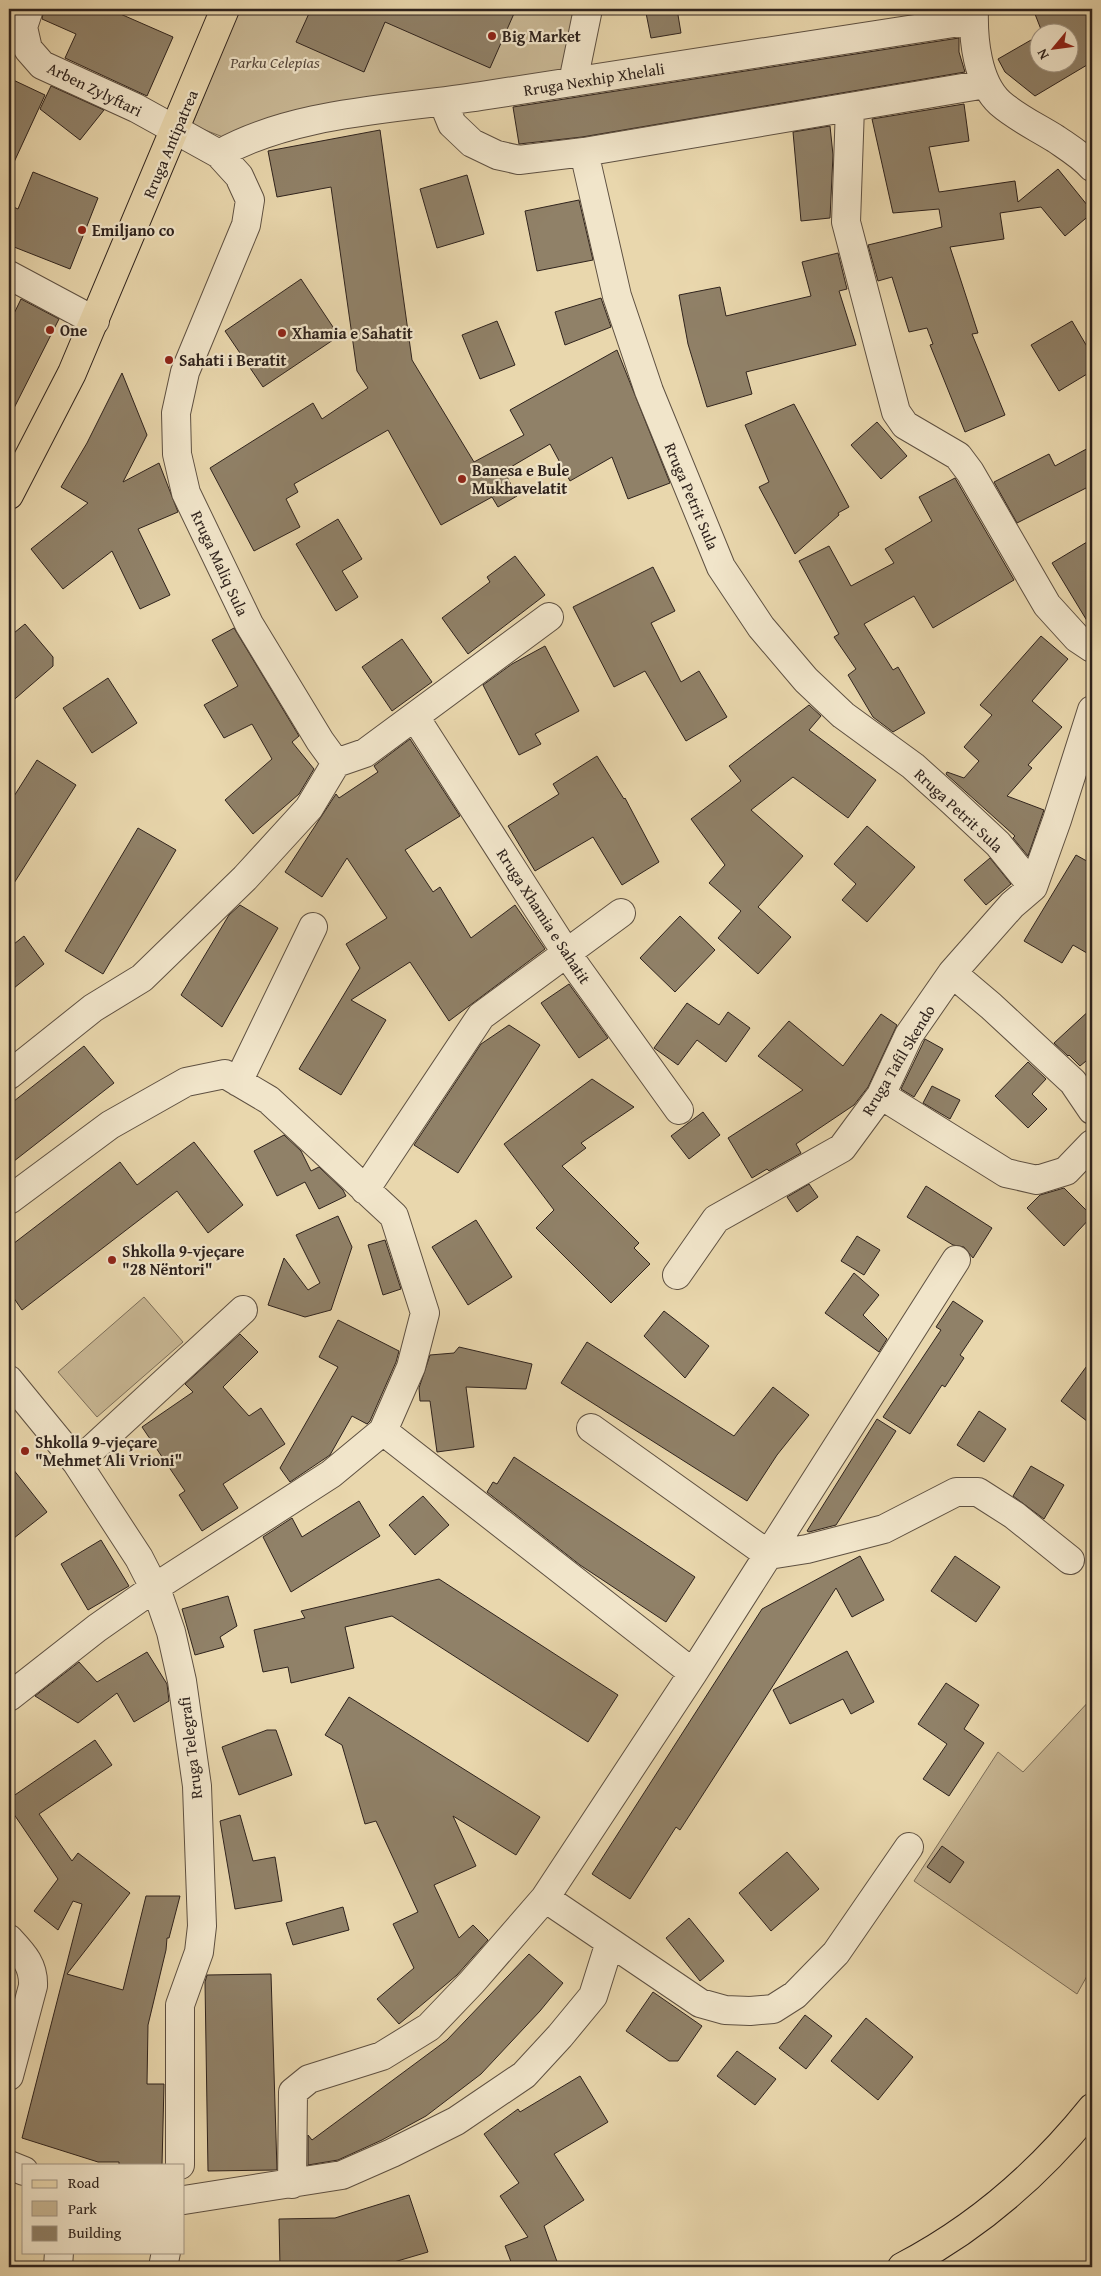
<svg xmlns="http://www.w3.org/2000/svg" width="1101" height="2276" viewBox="0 0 1101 2276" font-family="'Gentium Book Plus',serif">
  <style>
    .green { fill: #c9b895; stroke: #7c6e59 }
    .building { fill: #908168; stroke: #2f231d }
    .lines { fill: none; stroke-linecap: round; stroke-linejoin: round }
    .minor-casing { stroke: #5e5041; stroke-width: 30 }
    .major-casing { stroke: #2f231d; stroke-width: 30 }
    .minor { stroke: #f1e5ca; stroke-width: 28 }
    .major { stroke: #e9d7ad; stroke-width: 28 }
    .poi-dot { fill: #8f2418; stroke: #f1e5ca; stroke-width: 2 }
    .labels { text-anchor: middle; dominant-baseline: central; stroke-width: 4.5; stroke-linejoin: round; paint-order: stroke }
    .poi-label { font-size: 16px; font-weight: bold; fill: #2f231d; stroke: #f1e5ca; text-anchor: start }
    .park-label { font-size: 16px; font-style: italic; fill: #56483b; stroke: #f1e5ca }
    .street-label { font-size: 16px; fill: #2f231d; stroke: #f1e5ca }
  </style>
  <rect width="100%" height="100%" fill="#e9d7ad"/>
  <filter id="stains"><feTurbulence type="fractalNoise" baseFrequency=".004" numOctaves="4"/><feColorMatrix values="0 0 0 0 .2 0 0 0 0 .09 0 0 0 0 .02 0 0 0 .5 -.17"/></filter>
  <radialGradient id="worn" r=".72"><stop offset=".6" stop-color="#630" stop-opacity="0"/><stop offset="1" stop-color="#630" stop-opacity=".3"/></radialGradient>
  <path class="green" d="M239,9H575L562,73L275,116L223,137L192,125Z
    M144,1297L183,1342L97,1417L58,1372Z
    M1092,1698V1967L1077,1994L914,1881L998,1752L1023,1772Z"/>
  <path class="building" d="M44,9H109L173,37L147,96L65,58L76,34L42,19Z
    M311,9H516L490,68L385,22L364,72L296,42Z
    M667,9H677L681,33L651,38L646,13Z
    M1033,9H1092V62L1035,96L1005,72L998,59L1038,36V62H1068V32H1042Z
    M959,38V52L965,72L582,137L519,144L513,107Z
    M9,78L45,95L9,173Z
    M51,86L104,110L80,140L40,109Z
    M964,104L969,141L929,147L939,192L1015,181L1018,202L1058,169L1092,211V213L1065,236L1041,207L1000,213L1004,239L950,247L978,333L972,334L1005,415L965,432L930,345L933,344L927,328L909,332L892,277L878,281L868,245L942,227L939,209L893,213L872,119Z
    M830,126L833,155L830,218L801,221L793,132Z
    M380,130L412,360L474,462L524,435L510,410L617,350L670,483L628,499L612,457L570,481L550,444L504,471L517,496L498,507L492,497L441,525L388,430L294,484L298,492L286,499L300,527L254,551L210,468L313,403L322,419L368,388L357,371L331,187L277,197L268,151Z
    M33,172L98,198L70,269L9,245V205L18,209Z
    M467,175L484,234L437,248L420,189Z
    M579,200L593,260L537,271L525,211Z
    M838,253L847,289L839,291L856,345L746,372L752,394L707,407L688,344L679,295L720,287L726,316L811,296L802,262Z
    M301,279L339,336L263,387L225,331Z
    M601,298L611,327L565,345L555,312Z
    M21,299L59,319L9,418V324Z
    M497,321L515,365L480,379L462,335Z
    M1072,321L1092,355V371L1059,391L1031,345Z
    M122,373L147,435L123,482L159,463L178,512L138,529L170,595L140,609L112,551L63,589L31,549L88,503L61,487L87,443Z
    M794,404L849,507L838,513L839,515L795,554L759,487L769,482L745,425Z
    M877,422L907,456L881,479L851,445Z
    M1092,446V485L1017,523L994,482L1049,454L1055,466Z
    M955,478L1014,580L933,628L914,596L864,624L893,670L898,667L925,713L893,732L873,717L848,675L856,669L834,637L839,634L799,561L829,546L851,586L894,563L885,549L932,521L919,497Z
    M338,519L362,559L342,571L358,597L336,611L296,544Z
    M1092,539V629L1052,563Z
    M515,556L545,595L468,654L442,618L490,582L487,577Z
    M653,567L675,611L651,623L681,682L699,671L727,717L686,741L645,671L614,687L573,607Z
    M25,624L53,657V666L9,704V637Z
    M234,628L299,736L292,742L314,769L299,794L253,834L225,800L272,759L252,724L224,738L204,705L238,686L212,640Z
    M1041,636L1068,659L1032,701L1062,727L1028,765L1032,768L1007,796L1044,810L1028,856L1013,838L1015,836L946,774L947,772L964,778L979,761L964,747L992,715L980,705Z
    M402,639L432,682L392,711L362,667Z
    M545,646L579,711L535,734L541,744L519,755L483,685L512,664Z
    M108,678L137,723L92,753L63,708Z
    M809,705L821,716L809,730L876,780L848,818L793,777L751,810L803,856L758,907L791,937L758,974L718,938L741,911L709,883L725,865L691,819L741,781L729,766Z
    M410,739L460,816L405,850L433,892L440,887L471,938L515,905L545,949L449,1021L410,962L351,1000L386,1020L341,1095L299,1069L360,968L346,944L387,918L347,858L322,897L285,872L336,794L339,798L378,772L374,766Z
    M597,756L624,799L625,798L659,862L622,885L593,837L535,871L508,826L559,794L553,784Z
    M37,760L76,785L9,891V804Z
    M867,826L915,867L867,922L842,900L856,884L834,864Z
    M138,828L176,850L103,974L65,951Z
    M1076,855L1092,864V956L1073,945L1062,963L1024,941Z
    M990,858L1011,884L986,905L964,880Z
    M240,905L278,928L222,1027L181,995L229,915Z
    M680,916L715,950L675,992L640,958Z
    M24,936L44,964L9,992V948Z
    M569,984L608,1038L579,1058L541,1003Z
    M687,1003L719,1025L728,1012L750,1028L726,1062L697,1040L678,1065L654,1048Z
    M1092,1008V1056L1080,1066L1069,1055L1068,1056L1054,1043Z
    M881,1014L897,1025L868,1087L854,1105L796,1144L801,1153L769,1171L767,1169L752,1178L728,1138L803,1090L758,1056L789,1021L843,1066Z
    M509,1025L540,1045L458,1173L414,1145L481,1044Z
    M925,1039L943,1049L914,1097L901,1089Z
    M84,1046L114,1083L9,1165V1105Z
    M1028,1062L1046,1079L1032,1094L1047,1109L1028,1128L995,1096Z
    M592,1079L634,1107L581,1143L586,1148L562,1166L639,1243L634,1248L650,1264L611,1303L536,1228L554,1210L504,1144Z
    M932,1086L960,1100L950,1119L923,1103Z
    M703,1112L720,1135L689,1159L671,1136Z
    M284,1135L301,1151L311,1171L319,1167L343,1190L346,1196L319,1209L305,1182L277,1196L254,1151Z
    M194,1142L243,1205L208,1233L177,1191L22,1310L9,1291V1247L120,1162L137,1185Z
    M809,1184L818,1197L797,1212L787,1197Z
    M926,1186L992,1228L973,1258L964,1247L953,1245L907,1217Z
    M1064,1188L1092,1216L1064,1246L1027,1208L1040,1195Z
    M338,1216L352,1247L331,1310L305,1317L268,1305L284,1258L308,1290L320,1283L296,1235Z
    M476,1220L512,1277L468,1305L432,1247Z
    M857,1236L880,1250L864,1275L841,1261Z
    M385,1240L401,1289L383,1295L368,1245Z
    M854,1273L879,1295L863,1315L887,1339L879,1352L825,1313Z
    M953,1301L983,1321L960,1355L964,1358L945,1387L942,1385L910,1434L883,1417L941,1330L936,1327Z
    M664,1311L709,1346L685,1378L644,1336Z
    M338,1320L399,1351L396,1362L370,1421L367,1424L352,1416L330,1455L290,1482L280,1468L338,1367L319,1357Z
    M240,1334L258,1352L223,1387L249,1416L261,1408L285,1444L223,1484L238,1508L202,1531L179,1495L185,1491L142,1427L193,1392L185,1384Z
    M587,1342L734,1436L773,1387L809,1415L777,1455L747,1501L561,1383Z
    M459,1347L532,1364L526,1389L466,1387L474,1447L437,1452L430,1401H420L419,1388L430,1355L454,1353Z
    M1092,1359V1425L1061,1401Z
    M979,1411L1006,1429L984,1462L957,1445Z
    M877,1419L896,1431L836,1525L809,1532L807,1531Z
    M514,1457L695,1577L666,1622L580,1565L487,1492L493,1482L497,1484Z
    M9,1464L47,1512L9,1542Z
    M1031,1466L1064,1485L1044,1519L1013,1496Z
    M423,1496L449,1525L415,1555L389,1525Z
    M359,1501L380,1536L291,1592L263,1537L292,1518L302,1537Z
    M101,1540L129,1586L88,1610L61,1564Z
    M860,1556L884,1600L852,1617L836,1588L680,1830L676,1827L630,1899L592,1874L762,1609Z
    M955,1556L1000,1587L976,1622L931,1591Z
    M439,1579L618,1695L588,1742L392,1616L345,1627L354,1668L291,1683L288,1667L263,1672L254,1630L305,1618L301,1611Z
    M228,1596L237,1626L220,1637L224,1647L195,1655L182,1609Z
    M847,1651L874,1702L851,1714L843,1699L790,1724L773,1690Z
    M147,1652L167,1684L169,1701L134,1722L117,1693L78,1723L35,1696L79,1662L97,1682Z
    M946,1683L979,1705L964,1729L984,1743L949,1796L923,1779L947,1744L918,1724Z
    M349,1697L540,1817L516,1855L453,1816L476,1866L434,1885L459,1938L473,1925L488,1940L457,1975L399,2024L377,1999L414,1968L393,1924L418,1912L376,1821L365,1824L342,1745L325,1735Z
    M267,1730H276L292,1775L239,1795L222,1747Z
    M95,1740L112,1765L39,1814L72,1861L78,1853L130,1893L67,1974L123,1990L146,1896H180L169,1938H167L166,1950L148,2025L147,2084H164L162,2165H119V2162H98L22,2138L82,1904L73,1901L58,1930L34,1911L58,1879L9,1807V1799Z
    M240,1815L253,1861L275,1857L282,1901L235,1909L220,1821Z
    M942,1846L964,1862L950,1883L927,1867Z
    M787,1852L819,1889L771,1931L739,1893Z
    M343,1907L349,1930L293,1945L286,1923Z
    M689,1918L724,1961L700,1981L666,1938Z
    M529,1954L563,1983L540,2011L481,2074L426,2116L382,2140L338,2160L308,2165V2135L312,2140L447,2040Z
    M271,1974L277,2170L208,2171L205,1982L207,1975Z
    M653,1992L702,2026L678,2061H669L626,2031Z
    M805,2015L832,2036L806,2069L779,2048Z
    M866,2018L913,2057L878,2100L831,2061Z
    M737,2051L776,2079L755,2105L717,2076Z
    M580,2076L608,2122L554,2154L584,2200L544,2226L559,2267H513L505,2246L528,2237L500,2196L519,2183L484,2134L518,2109L520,2112Z
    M409,2195L428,2252L377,2267H280L279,2219L335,2218Z"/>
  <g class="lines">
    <defs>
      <path id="minor" d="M29,9L23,27L28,49L42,65L136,108L219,154L239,176L250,200L246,225L185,372L176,413L177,454L186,493L249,624L320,741L336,763L365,753L549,617
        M974,9C973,39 977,82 1000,103C1017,118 1037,127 1056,139C1069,148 1081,155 1092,167
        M573,82L588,9
        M443,102L452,124L472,143L497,155L519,160L584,152L617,296L649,391L721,567L761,627L806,680L843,715L913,766L952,801L998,844L1033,887
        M850,107L846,222L896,412L905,425L958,456L970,472L1047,605L1077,638L1092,648
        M584,152L986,84
        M219,154C296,111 394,110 481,96C645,71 809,46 973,20
        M9,275L95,321
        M415,717L567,954L679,1110
        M952,973L991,1006L1073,1082L1092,1110
        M9,1075L93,1008L142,978L245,878L309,808L336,763
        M238,1082L313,927
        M881,1095L1006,1173L1037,1180L1066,1171L1092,1144
        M365,1190L481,1016L621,913
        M9,1200L110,1125L186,1082L225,1074L269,1100L394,1216L425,1313L411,1367L383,1431L331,1474L154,1588L97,1628L9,1697
        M677,1275L716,1219L842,1148L881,1095L909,1035L952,973L1012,905L1033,887L1057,820L1092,710
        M9,1380L77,1463L139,1558L159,1597L171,1632L182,1681L197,1786L202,1926L199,1952L180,2005V2165
        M591,1428L769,1555L807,1549L884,1529L956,1492H978L1014,1515L1070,1560
        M383,1431L693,1673
        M77,1463L243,1310
        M9,1939C23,1954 34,1965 33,1986L9,2076
        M610,1942L700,2003L725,2010L750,2011L773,2009L795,1995L836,1953L909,1847
        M9,2165L24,2171
        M292,2184L293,2092L309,2079L382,2056L429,2027L472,1982L545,1898L693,1673L956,1260
        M184,2200L342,2175L392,2153L456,2121L524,2075L560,2036L593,1996L610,1942L545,1898
        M58,2267L59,2252
        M163,2267L166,2252"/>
      <path id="major" d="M9,495L72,373L225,9
        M902,2267C977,2228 1039,2174 1092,2108"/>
    </defs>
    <use href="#minor" class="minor-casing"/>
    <use href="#major" class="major-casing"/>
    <use href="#minor" class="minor"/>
    <use href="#major" class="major"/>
  </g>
  <g class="poi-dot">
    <circle cx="492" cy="36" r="5"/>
    <circle cx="82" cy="230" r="5"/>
    <circle cx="50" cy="330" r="5"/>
    <circle cx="282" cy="333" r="5"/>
    <circle cx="169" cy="360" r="5"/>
    <circle cx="462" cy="479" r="5"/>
    <circle cx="112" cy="1260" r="5"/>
    <circle cx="25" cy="1451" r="5"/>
  </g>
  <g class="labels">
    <g class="poi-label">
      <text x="502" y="36">Big Market</text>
      <text x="92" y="230">Emiljano co</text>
      <text x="60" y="330">One</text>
      <text x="292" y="333">Xhamia e Sahatit</text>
      <text x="179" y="360">Sahati i Beratit</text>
      <text x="472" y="470">Banesa e Bule<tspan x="472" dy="18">Mukhavelatit</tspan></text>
      <text x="122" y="1251">Shkolla 9-vjeçare<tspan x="122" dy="18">"28 Nëntori"</tspan></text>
      <text x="35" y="1442">Shkolla 9-vjeçare<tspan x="35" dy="18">"Mehmet Ali Vrioni"</tspan></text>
    </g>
    <g class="park-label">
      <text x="275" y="62">Parku Celepias</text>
    </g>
    <g class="street-label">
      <text transform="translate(594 79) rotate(-9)">Rruga Nexhip Xhelali</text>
      <text transform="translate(95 89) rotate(26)">Arben Zylyftari</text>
      <text transform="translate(170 144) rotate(-67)">Rruga Antipatrea</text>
      <text transform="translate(692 496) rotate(67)">Rruga Petrit Sula</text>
      <text transform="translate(220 563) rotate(65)">Rruga Maliq Sula</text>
      <text transform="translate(959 810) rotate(43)">Rruga Petrit Sula</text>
      <text transform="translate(544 916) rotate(57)">Rruga Xhamia e Sahatit</text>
      <text transform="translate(898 1060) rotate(-59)">Rruga Tafil Skendo</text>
      <text transform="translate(190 1748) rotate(-97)">Rruga Telegrafi</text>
    </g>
  </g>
  <rect width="1101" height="2276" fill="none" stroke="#e9d7ad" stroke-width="30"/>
  <rect x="10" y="10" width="1081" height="2256" fill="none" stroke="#2f231d" stroke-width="2.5"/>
  <rect x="15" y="15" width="1071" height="2246" fill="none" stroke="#2f231d"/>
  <rect x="22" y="2164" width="162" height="90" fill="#f1e5ca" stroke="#a39785"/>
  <rect x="32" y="2180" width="25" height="8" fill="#e9d7ad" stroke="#a39785"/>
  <text x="68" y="2188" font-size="15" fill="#2f231d">Road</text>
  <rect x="32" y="2201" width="25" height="15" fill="#c9b895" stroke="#a39785"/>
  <text x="68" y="2214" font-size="15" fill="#2f231d">Park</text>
  <rect x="32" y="2226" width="25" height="15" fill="#908168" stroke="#a39785"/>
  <text x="68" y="2238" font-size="15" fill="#2f231d">Building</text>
  <g transform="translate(1054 48) rotate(241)"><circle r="24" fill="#f1e5ca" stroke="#a39785"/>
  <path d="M0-4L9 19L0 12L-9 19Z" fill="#8f2418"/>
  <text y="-8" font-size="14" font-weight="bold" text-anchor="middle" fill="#2f231d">N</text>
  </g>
  <rect width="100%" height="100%" filter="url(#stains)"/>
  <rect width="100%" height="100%" fill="url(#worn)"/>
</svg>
